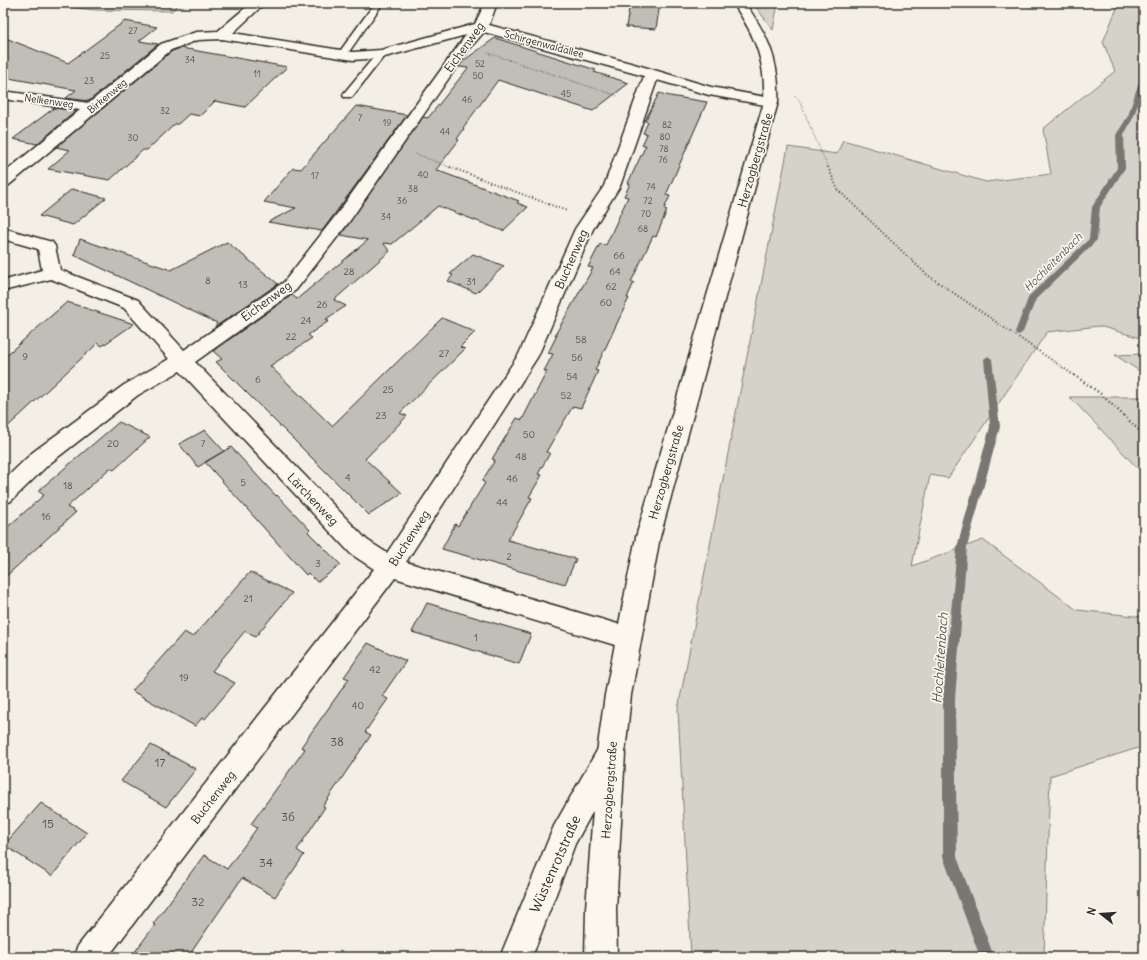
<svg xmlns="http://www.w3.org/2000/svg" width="1147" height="960" viewBox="0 0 1147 960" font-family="Delius,sans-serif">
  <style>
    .green { fill: #d5d2c9; stroke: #807e7a }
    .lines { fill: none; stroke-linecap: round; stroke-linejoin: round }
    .stream { fill: #787772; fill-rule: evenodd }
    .building { fill: #c0beb6; stroke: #2b2b2b }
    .lane-casing { stroke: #2b2b2b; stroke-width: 3 }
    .street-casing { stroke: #2b2b2b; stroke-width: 3 }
    .secondary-casing { stroke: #2b2b2b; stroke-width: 3 }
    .path-far2 { stroke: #2b2b2b; stroke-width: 1.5; stroke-dasharray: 0.5 2; stroke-linecap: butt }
    .path-far1 { stroke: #2b2b2b; stroke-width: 2; stroke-dasharray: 1 2.5; stroke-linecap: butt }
    .path { stroke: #2b2b2b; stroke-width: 2.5; stroke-dasharray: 1 3; stroke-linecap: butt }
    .lane { fill: #fbf7ec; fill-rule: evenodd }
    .street { fill: #fbf7ec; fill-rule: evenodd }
    .secondary { fill: #fbf7ec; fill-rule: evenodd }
    .labels { text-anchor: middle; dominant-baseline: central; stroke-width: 3.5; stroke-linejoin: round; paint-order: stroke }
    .far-number-label { font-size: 9px; fill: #50504e }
    .far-street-label { font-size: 10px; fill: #2b2b2b; stroke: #fbf7ec }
    .number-label { font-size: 10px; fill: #50504e }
    .far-water-label { font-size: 11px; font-style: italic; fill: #585755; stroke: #fbf7ec }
    .street-label { font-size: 12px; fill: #2b2b2b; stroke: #fbf7ec }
    .near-number-label { font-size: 12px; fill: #50504e }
    .water-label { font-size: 13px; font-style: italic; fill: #585755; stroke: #fbf7ec }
    .near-street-label { font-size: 14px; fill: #2b2b2b; stroke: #fbf7ec }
  </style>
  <rect width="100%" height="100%" fill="#f3efe4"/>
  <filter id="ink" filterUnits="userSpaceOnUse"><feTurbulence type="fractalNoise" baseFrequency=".025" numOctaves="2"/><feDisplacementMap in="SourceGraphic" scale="8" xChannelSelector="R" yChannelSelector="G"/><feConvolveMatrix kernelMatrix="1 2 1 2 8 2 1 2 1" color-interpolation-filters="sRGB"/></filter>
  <g filter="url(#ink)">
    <path class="green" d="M31,3H180L172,11L95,10Z
      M753,3H778L773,30Z
      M1119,3H1144V339L1099,326L1047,332L948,478L930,475L912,566L983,540L1077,610L1144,617V746L1050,776L1044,957H691L678,709L788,147L837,154L843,140L986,182L1051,174L1043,129L1115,71L1103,42Z
      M1144,354V374L1115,355Z
      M1070,397H1144V475Z"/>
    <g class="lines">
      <path class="stream" d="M1144,73V85L1134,116L1124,135L1125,168L1100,207L1097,240L1036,299L1023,332L1019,335L1016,334L1015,332L1029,296L1089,239L1092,207L1117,168L1116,135L1128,116L1141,75Z
        M988,356L992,359L1000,427L967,547L955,699L957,857L994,957H980L943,857V699L957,547L990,427L984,359Z"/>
    </g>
    <path class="building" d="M630,3H660L656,29L626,27Z
      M125,21L157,27L139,41L158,44L89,101L66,98L76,90L3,77V37L68,63Z
      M495,38L596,70L594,72L629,83L593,111L498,80L463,128L464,129L457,139L459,140L436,170L519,201L517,203L528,207L503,231L438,206L392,244L383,243L390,251L334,300L346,306L326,319L329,321L308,335L312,338L270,366L332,426L442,318L475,332L460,347L465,349L400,413L407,416L365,459L402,493L369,515L216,362L222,359L213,351L292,295L297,299L368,240L341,235L423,117L428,118L468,68L459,67L463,61Z
      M181,48L287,67L245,107L215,101L200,116L189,114L178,124H175L147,150H143L110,180L48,169L70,150L56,147L172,51Z
      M659,93L670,96L707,102L666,195L670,196L664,209L667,210L656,237L653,236L631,282H634L627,298H629L595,370L598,371L581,408L573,406L546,452L550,453L538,474L542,475L529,497L532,498L508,540L576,559L565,584L442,549L455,524L458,526L485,483L482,481L495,460L492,459L517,418L522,420L547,371H544L553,354L548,353L557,335H555L593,268L588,267L600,244L606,245L628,197L624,196L630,184L628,183L646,145H642L647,134L643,133L648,122L645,121Z
      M356,106L407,115L322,231L268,222L296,208L264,202L293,168L301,169Z
      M54,108L76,111L37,144L13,139Z
      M72,189L106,198L73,225L39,216Z
      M80,239L171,270L227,242L278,284L215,327L217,323L74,255Z
      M473,254L504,266L476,293L448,281L453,275L450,274Z
      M67,302L134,324L102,346L98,343L3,431V358Z
      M119,422L150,437L114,470L110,468L67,507L76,512L3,579V531L44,495L38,491Z
      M205,430L224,451L198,467L179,444Z
      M231,447L276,496L277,495L310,530L308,532L341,565L317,582L308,573L306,575L205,462Z
      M250,572L292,593L255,637L245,631L212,671L235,683L205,719L202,718L195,726L132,691L184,632L193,637Z
      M427,603L531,634L519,664L412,632Z
      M368,643L406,661L382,696L388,699L365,732L371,735L323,806L325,807L297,850L304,855L275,897L242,878L188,957H131L155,925L153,924L204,855L227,869L257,828L251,824L305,749L301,747L349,679L344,677Z
      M151,745L196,769L166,807L121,781Z
      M41,803L87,833L52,876L4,845Z"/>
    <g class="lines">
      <defs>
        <path id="lane" d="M375,3H383L346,56H340L338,54Z
          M381,51L386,54L384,56L352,97H344L343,95L344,93L378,52Z"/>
        <path id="street" d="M251,3H265L233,33L353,52L381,50L475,24L485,3H497L489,25L634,64L711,87L771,98L776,99L778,102L776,105L771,106L709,95L657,80L620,186L593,229L538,356L406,562L628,627L637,630L641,638L637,646L628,649L395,578L108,957H73L78,946L374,569L351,554L180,371L138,395L49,464L11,501L3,504V481L33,452L124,385L169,359L124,308L51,279L3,291V279L6,280L42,270L38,249L3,239V228L52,242L55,246L60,270L138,300L184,350L284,282L337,214L466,35L381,58L353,60L222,39L198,40L171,50L9,185L3,187V174L80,110L3,99V91L89,103L161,44L196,32L218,31ZM484,32L644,76L604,186L575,229L519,354L387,553L367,540L195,362L296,290L349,222L469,49Z
          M609,743L619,747L623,756L575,844L532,957H500L554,826L599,747Z"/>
        <path id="secondary" d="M733,3H745C768,36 780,61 778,102L660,537L631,695L625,753L616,909L617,957H585L586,909L597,753L605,695L636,537L764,102C766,61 755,36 733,3Z"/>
      </defs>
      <use href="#lane" class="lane-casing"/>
      <use href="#street" class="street-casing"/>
      <use href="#secondary" class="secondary-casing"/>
      <path class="path-far2" d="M488,53L618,96
        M795,96L799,100L828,168
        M416,154L452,168"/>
      <path class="path-far1" d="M450,167L567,211
        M828,167L838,190L926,274L1075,376"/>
      <path class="path" d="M1074,375L1101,394L1144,435"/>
      <use href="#lane" class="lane"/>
      <use href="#street" class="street"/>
      <use href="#secondary" class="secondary"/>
    </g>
  </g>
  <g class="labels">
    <g class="far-number-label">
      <text x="133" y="30">27</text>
      <text x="105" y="55">25</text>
      <text x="190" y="59">34</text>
      <text x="480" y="63">52</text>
      <text x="257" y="73">11</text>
      <text x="478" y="75">50</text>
      <text x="89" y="80">23</text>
      <text x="566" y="93">45</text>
      <text x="467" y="99">46</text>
      <text x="165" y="110">32</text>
      <text x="360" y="117">7</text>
      <text x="387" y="122">19</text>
      <text x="667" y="124">82</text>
      <text x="445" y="131">44</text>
      <text x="665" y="136">80</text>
      <text x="133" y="137">30</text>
      <text x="664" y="148">78</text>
      <text x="663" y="159">76</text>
      <text x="423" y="174">40</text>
      <text x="315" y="175">17</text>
      <text x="651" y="186">74</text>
      <text x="413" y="188">38</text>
      <text x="402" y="200">36</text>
      <text x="648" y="200">72</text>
      <text x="646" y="213">70</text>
      <text x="386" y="216">34</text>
      <text x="643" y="228">68</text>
    </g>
    <g class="far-street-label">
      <text transform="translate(544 44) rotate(15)">Schirgenwaldallee</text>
      <text transform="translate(107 96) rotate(-40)">Birkenweg</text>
      <text transform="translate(49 101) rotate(8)">Nelkenweg</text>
    </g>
    <g class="number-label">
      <text x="619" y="255">66</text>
      <text x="349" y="271">28</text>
      <text x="615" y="271">64</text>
      <text x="208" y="280">8</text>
      <text x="471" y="281">31</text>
      <text x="243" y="284">13</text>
      <text x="611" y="286">62</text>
      <text x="606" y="302">60</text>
      <text x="322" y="304">26</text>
      <text x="306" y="320">24</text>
      <text x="291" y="336">22</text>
      <text x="581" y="339">58</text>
      <text x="444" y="353">27</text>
      <text x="25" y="356">9</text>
      <text x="577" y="357">56</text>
      <text x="572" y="376">54</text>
      <text x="258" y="379">6</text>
      <text x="388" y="389">25</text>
      <text x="566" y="395">52</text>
      <text x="381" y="415">23</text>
      <text x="529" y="434">50</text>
      <text x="113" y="443">20</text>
      <text x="203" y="443">7</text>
      <text x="521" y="456">48</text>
      <text x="348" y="477">4</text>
      <text x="512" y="478">46</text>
      <text x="243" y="482">5</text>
      <text x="68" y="485">18</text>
      <text x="502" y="502">44</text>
      <text x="46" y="516">16</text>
      <text x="509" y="556">2</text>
      <text x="318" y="563">3</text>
      <text x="248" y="598">21</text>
      <text x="476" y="637">1</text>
      <text x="375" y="669">42</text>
      <text x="184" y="677">19</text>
      <text x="358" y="705">40</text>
    </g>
    <g class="far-water-label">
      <text transform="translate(1053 262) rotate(-45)">Hochleitenbach</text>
    </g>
    <g class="street-label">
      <text transform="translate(464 47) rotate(-54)">Eichenweg</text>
      <text transform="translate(755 160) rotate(-74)">Herzogbergstraße</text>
      <text transform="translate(571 259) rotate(-66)">Buchenweg</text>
      <text transform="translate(266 301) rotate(-36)">Eichenweg</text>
      <text transform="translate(666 472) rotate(-74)">Herzogbergstraße</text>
      <text transform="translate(313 499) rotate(46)">Lärchenweg</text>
      <text transform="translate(409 538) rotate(-57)">Buchenweg</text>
      <text transform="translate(609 790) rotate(-86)">Herzogbergstraße</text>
      <text transform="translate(213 797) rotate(-52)">Buchenweg</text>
    </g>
    <g class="near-number-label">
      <text x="337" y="741">38</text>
      <text x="160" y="762">17</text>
      <text x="288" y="816">36</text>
      <text x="48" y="823">15</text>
      <text x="266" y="862">34</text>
      <text x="198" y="901">32</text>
    </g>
    <g class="water-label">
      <text transform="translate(940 658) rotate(-86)">Hochleitenbach</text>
    </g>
    <g class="near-street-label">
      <text transform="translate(555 864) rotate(-66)">Wüstenrotstraße</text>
    </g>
  </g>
  <rect width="1147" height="960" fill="none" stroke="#fbf7ec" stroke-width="16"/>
  <rect x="8" y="8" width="1131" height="944" fill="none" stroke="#2b2b2b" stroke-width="1.5" filter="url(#ink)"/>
  <g transform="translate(1101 914) rotate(287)" stroke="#fbf7ec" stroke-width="3" paint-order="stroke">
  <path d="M0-3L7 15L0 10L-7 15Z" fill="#2b2b2b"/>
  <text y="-6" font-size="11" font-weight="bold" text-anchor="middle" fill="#2b2b2b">N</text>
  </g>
</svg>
